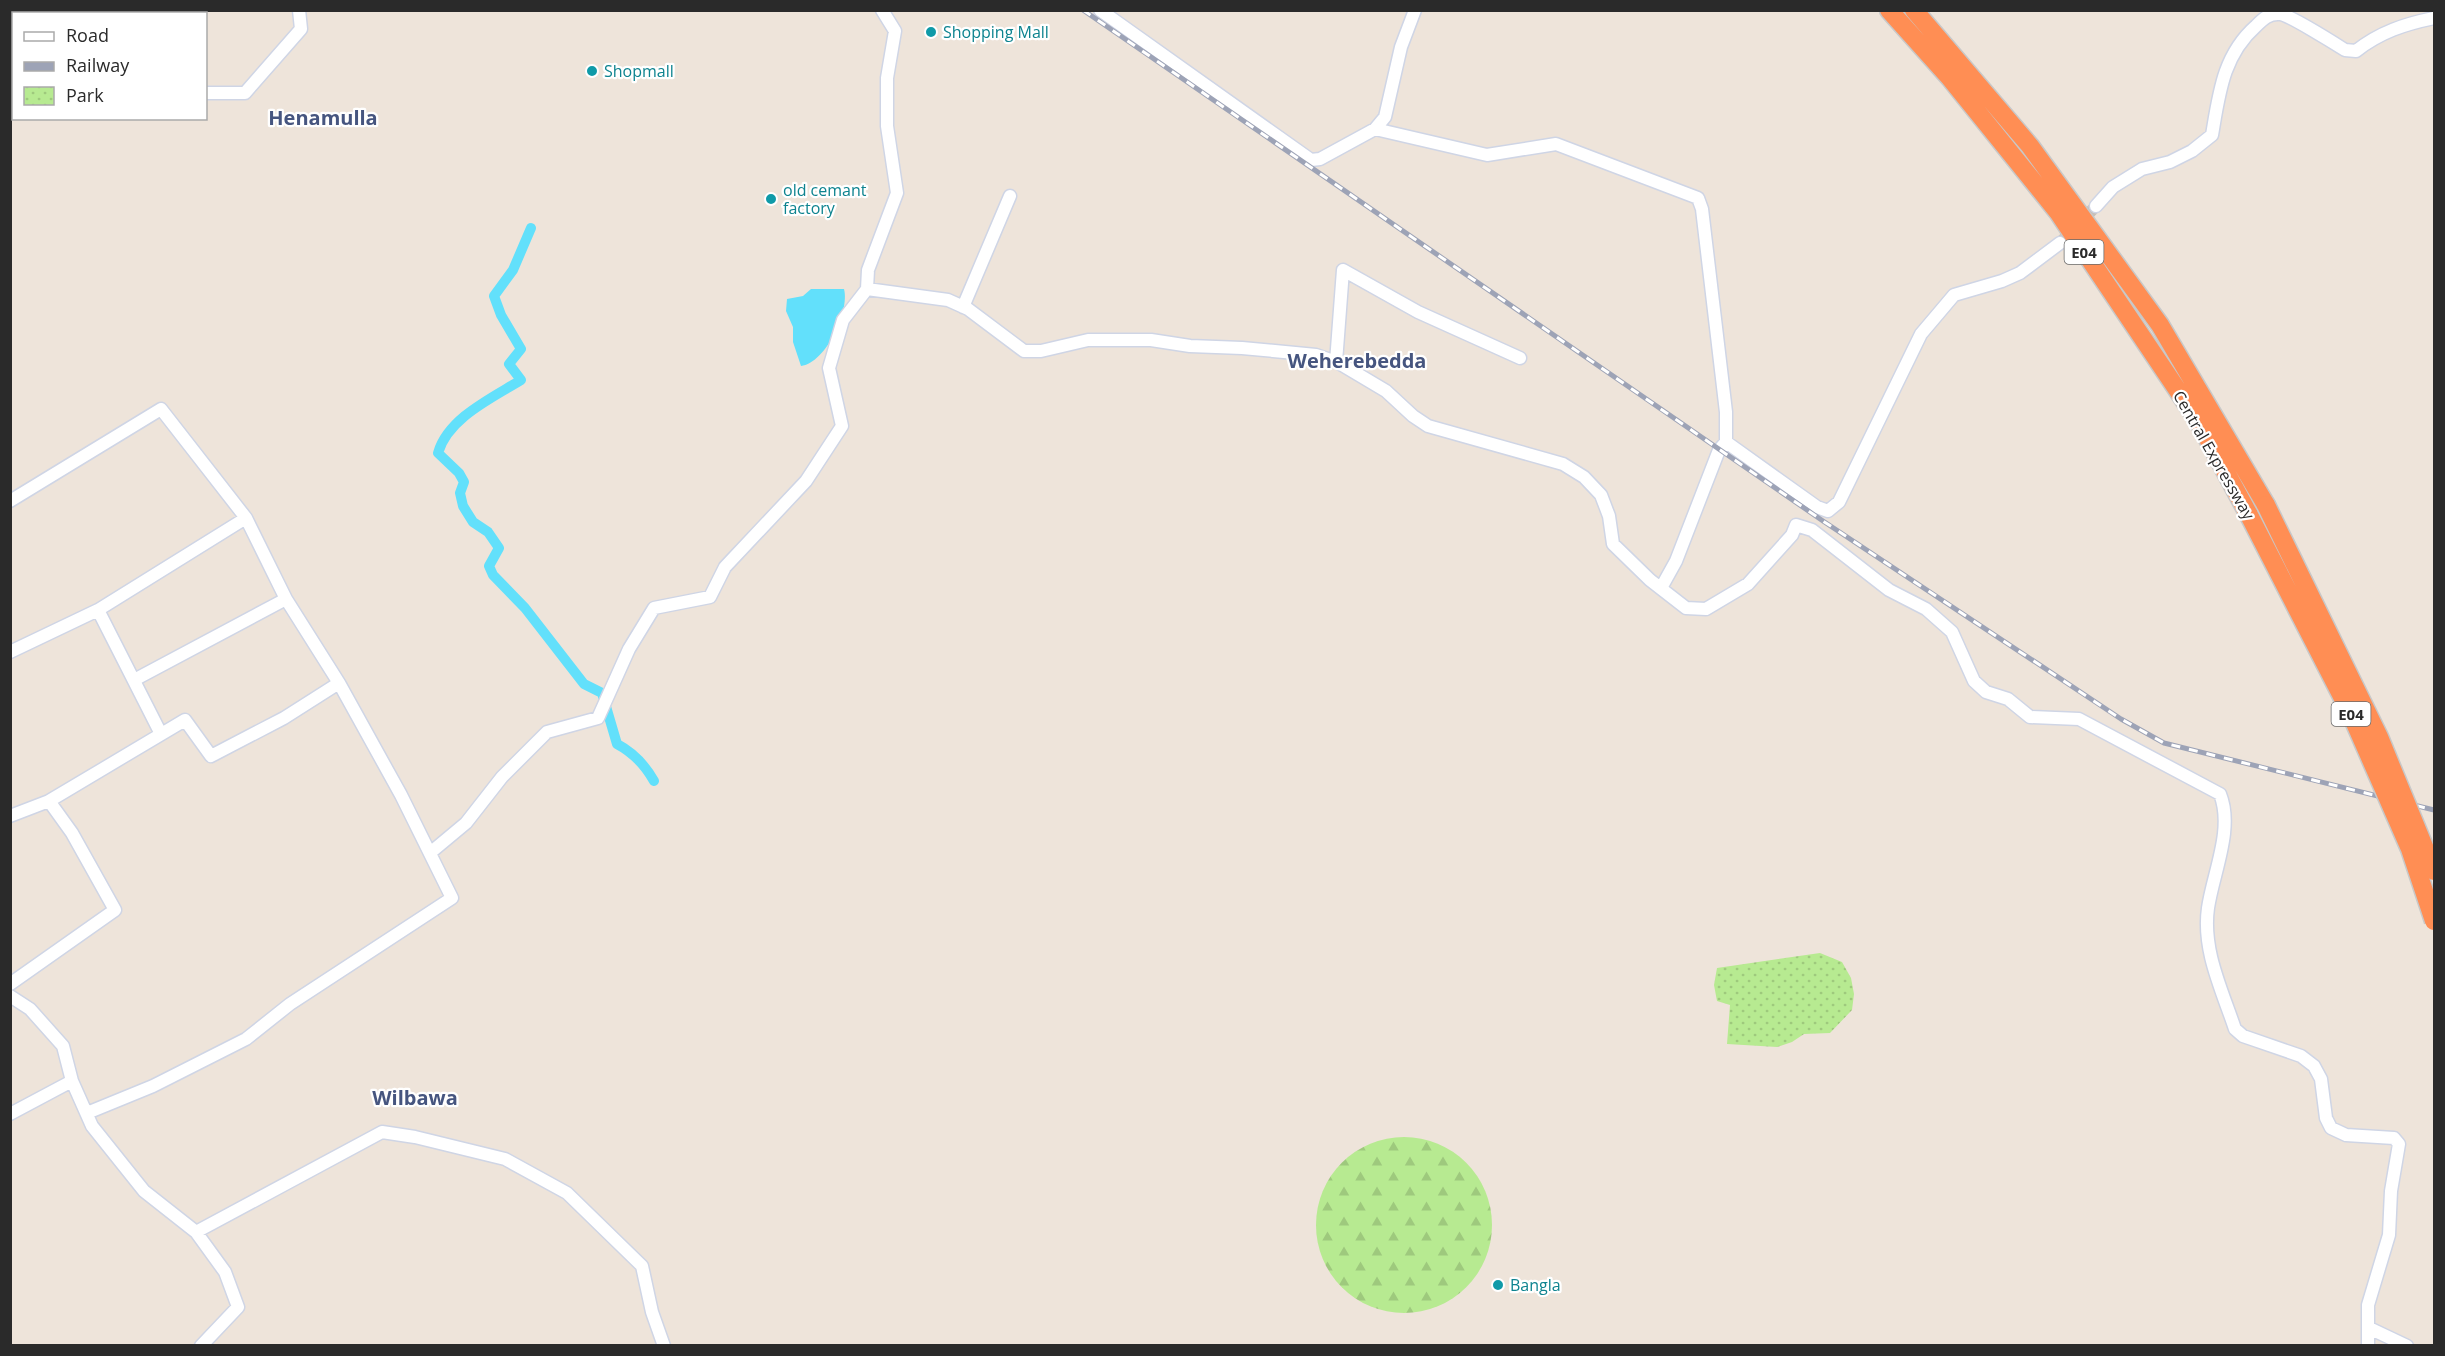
<svg xmlns="http://www.w3.org/2000/svg" width="2445" height="1356" viewBox="0 0 2445 1356" font-family="'Open Sans',sans-serif">
  <style>
    .forest { fill: url(#forest-firs) }
    .park { fill: url(#park-dots) }
    .water { fill: #62e0fb }
    .lines { fill: none; stroke-linecap: round; stroke-linejoin: round }
    .canal { stroke: #62e0fb; stroke-width: 10 }
    .minor-tunnel { stroke: #c7bfb7; stroke-width: 12; stroke-dasharray: 12 6; stroke-linecap: butt }
    .minor-casing { stroke: #cfd5e5; stroke-width: 15 }
    .highway-casing { stroke: #c8c8c8; stroke-width: 21 }
    .minor { stroke: #fff; stroke-width: 12 }
    .highway { stroke: #ff8e54; stroke-width: 18 }
    .rail-casing { stroke: #9da3b6; stroke-width: 5 }
    .rail { stroke: #fff; stroke-width: 3; stroke-dasharray: 9; stroke-linecap: butt }
    .highway-bridge-casing { stroke: #c8c8c8; stroke-width: 21; stroke-linecap: butt }
    .highway-bridge { stroke: #ff8e54; stroke-width: 18 }
    .culture-dot { fill: #0f9aa8; stroke: #fff; stroke-width: 2 }
    .labels { text-anchor: middle; dominant-baseline: central; stroke-width: 4.5; stroke-linejoin: round; paint-order: stroke }
    .shield { fill: #fff; stroke: #6a6a6a; stroke-width: 1.5 }
    .shield-label { font-size: 15px; font-weight: bold; fill: #2a2a2a }
    .culture-label { font-size: 16px; fill: #0d838f; stroke: #fff; text-anchor: start }
    .street-label { font-size: 16px; fill: #2a2a2a; stroke: #fff }
    .quarter-label { font-size: 20px; font-weight: bold; fill: #46557f; stroke: #fff }
  </style>
  <defs>
    <pattern id="forest-firs" width="22" height="20" patternUnits="userSpaceOnUse" patternTransform="scale(1.5)"><rect width="22" height="20" fill="#b7ea91"/><path d="M5 1l3.5 6h-7zM16 11l3.5 6h-7z" fill="#9ec97d"/></pattern>
    <pattern id="park-dots" width="8" height="8" patternUnits="userSpaceOnUse" patternTransform="scale(1.5)"><rect width="8" height="8" fill="#b7ea91"/><path d="M2 2h.1M6 6h.1" fill="none" stroke="#9ec97d" stroke-width="1.8" stroke-linecap="round"/></pattern>
  </defs>
  <rect width="100%" height="100%" fill="#eee4da"/>
  <path class="forest" d="M1316 1225a88 88 0 1 1 176 0a88 88 0 1 1-176 0Z"/>
  <path class="park" d="M1820,953L1842,962L1851,978L1854,994L1852,1010L1830,1033L1804,1034L1792,1042L1777,1047L1727,1044L1730,1005L1717,1001L1714,985L1717,968Z"/>
  <path class="water" d="M811,289H844C850,311 826,363 801,366L793,342V327L786,311L787,299L803,296Z"/>
  <g class="lines">
    <path class="canal" d="M531,228L513,270L494,296L501,315L521,349L509,364L521,380C492,398 448,418 438,453L459,473L464,482L460,493L463,506L473,522L488,532L499,548L489,566L493,575L525,608L584,684L602,693L617,744C634,753 645,765 654,781"/>
    <path class="minor-tunnel" d="M2060,243L2096,206"/>
    <defs>
      <path id="minor" d="M1100,10L1311,160L1320,159L1375,129L1487,155L1556,144L1698,198L1702,209L1726,412V442
        M10,18L14,20
        M206,93H245L301,29L299,10
        M1375,129L1385,117L1401,47L1415,10
        M2096,206L2113,187L2142,169L2170,162L2192,151L2212,135C2219,94 2223,55 2256,26C2263,19 2269,13 2280,14C2289,15 2334,43 2345,50L2356,51C2380,32 2405,24 2434,18
        M867,289L948,300L968,309L1024,351H1041L1088,340H1151L1190,346L1242,348L1316,355L1339,363L1386,391L1413,416L1428,426L1563,464L1584,477L1601,495L1609,516L1613,544L1650,580L1686,608L1706,609L1748,584L1792,535L1796,525L1812,530L1889,590L1926,609L1952,632L1974,681L1986,692L2008,699L2030,717L2079,719L2220,794C2234,829 2213,873 2208,908C2202,950 2222,990 2235,1029L2243,1036L2301,1056L2314,1066L2321,1079L2326,1118L2331,1128L2346,1135L2394,1138L2399,1144L2391,1191L2389,1235L2368,1305V1346
        M963,307L1010,196
        M1336,362L1343,270L1418,312L1520,358
        M10,501L161,409L246,518L286,599L339,683L401,795L452,898L290,1004L246,1039L153,1086L87,1113
        M1661,588L1676,561L1719,450L1726,442L1817,507L1828,511L1839,502L1921,334L1954,295L2002,281L2020,273L2060,243
        M98,610L246,518
        M10,652L98,610L161,734
        M134,680L286,599
        M49,801L185,720L211,756L284,718L339,683
        M10,816L49,801L72,833L115,910L10,984
        M430,853L466,823L502,777L547,732L598,718L629,649L654,608L710,597L725,567L806,481L842,426L829,368L843,320L867,289L868,270L897,193L887,126V78L895,31L882,10
        M10,996L30,1009L63,1046L72,1081L92,1126L144,1191L196,1232
        M10,1114L72,1081
        M2369,1328L2407,1346
        M201,1346L238,1307L225,1272L196,1232L382,1132L415,1137L505,1159L567,1193L642,1266L652,1312L664,1346"/>
      <path id="highway" d="M1889,10L1950,78L2058,212L2199,422L2249,515
        M1914,10L2030,146L2160,325L2266,505"/>
    </defs>
    <use href="#minor" class="minor-casing"/>
    <use href="#highway" class="highway-casing"/>
    <use href="#minor" class="minor"/>
    <use href="#highway" class="highway"/>
    <defs>
      <path id="rail" d="M1083,10L1823,521L2121,719L2164,743L2434,810"/>
    </defs>
    <use href="#rail" class="rail-casing"/>
    <use href="#rail" class="rail"/>
    <defs>
      <path id="highway-bridge" d="M2266,505L2379,737L2434,871
        M2249,515L2351,714L2410,849L2434,921"/>
    </defs>
    <use href="#highway-bridge" class="highway-bridge-casing"/>
    <use href="#highway-bridge" class="highway-bridge"/>
  </g>
  <g class="culture-dot">
    <circle cx="931" cy="32" r="6"/>
    <circle cx="592" cy="71" r="6"/>
    <circle cx="771" cy="199" r="6"/>
    <circle cx="1498" cy="1285" r="6"/>
  </g>
  <g class="labels">
    <g class="shield">
      <rect x="2064.5" y="240" width="39" height="24" rx="4.5"/>
      <rect x="2331.5" y="702" width="39" height="24" rx="4.5"/>
    </g>
    <g class="shield-label">
      <text x="2084" y="252">E04</text>
      <text x="2351" y="714">E04</text>
    </g>
    <g class="culture-label">
      <text x="943" y="32">Shopping Mall</text>
      <text x="604" y="71">Shopmall</text>
      <text x="783" y="190">old cemant<tspan x="783" dy="18">factory</tspan></text>
      <text x="1510" y="1285">Bangla</text>
    </g>
    <g class="street-label">
      <text transform="translate(2214 455) rotate(60)">Central Expressway</text>
    </g>
    <g class="quarter-label">
      <text x="323" y="117">Henamulla</text>
      <text x="1357" y="360">Weherebedda</text>
      <text x="415" y="1097">Wilbawa</text>
    </g>
  </g>
  <rect width="2445" height="1356" fill="none" stroke="#2a2a2a" stroke-width="24"/>
  <rect x="12" y="12" width="195" height="108" fill="#ffffff" stroke="#aaaaaa" stroke-width="1.5"/>
  <rect x="24" y="32" width="30" height="9" fill="#ffffff" stroke="#aaaaaa" stroke-width="1.5"/>
  <text x="66" y="42" font-size="18" fill="#2a2a2a">Road</text>
  <rect x="24" y="62" width="30" height="9" fill="#9da3b6" stroke="#aaaaaa" stroke-width="1.5"/>
  <text x="66" y="72" font-size="18" fill="#2a2a2a">Railway</text>
  <rect x="24" y="87" width="30" height="18" fill="url(#park-dots)" stroke="#aaaaaa" stroke-width="1.5"/>
  <text x="66" y="102" font-size="18" fill="#2a2a2a">Park</text>
</svg>
